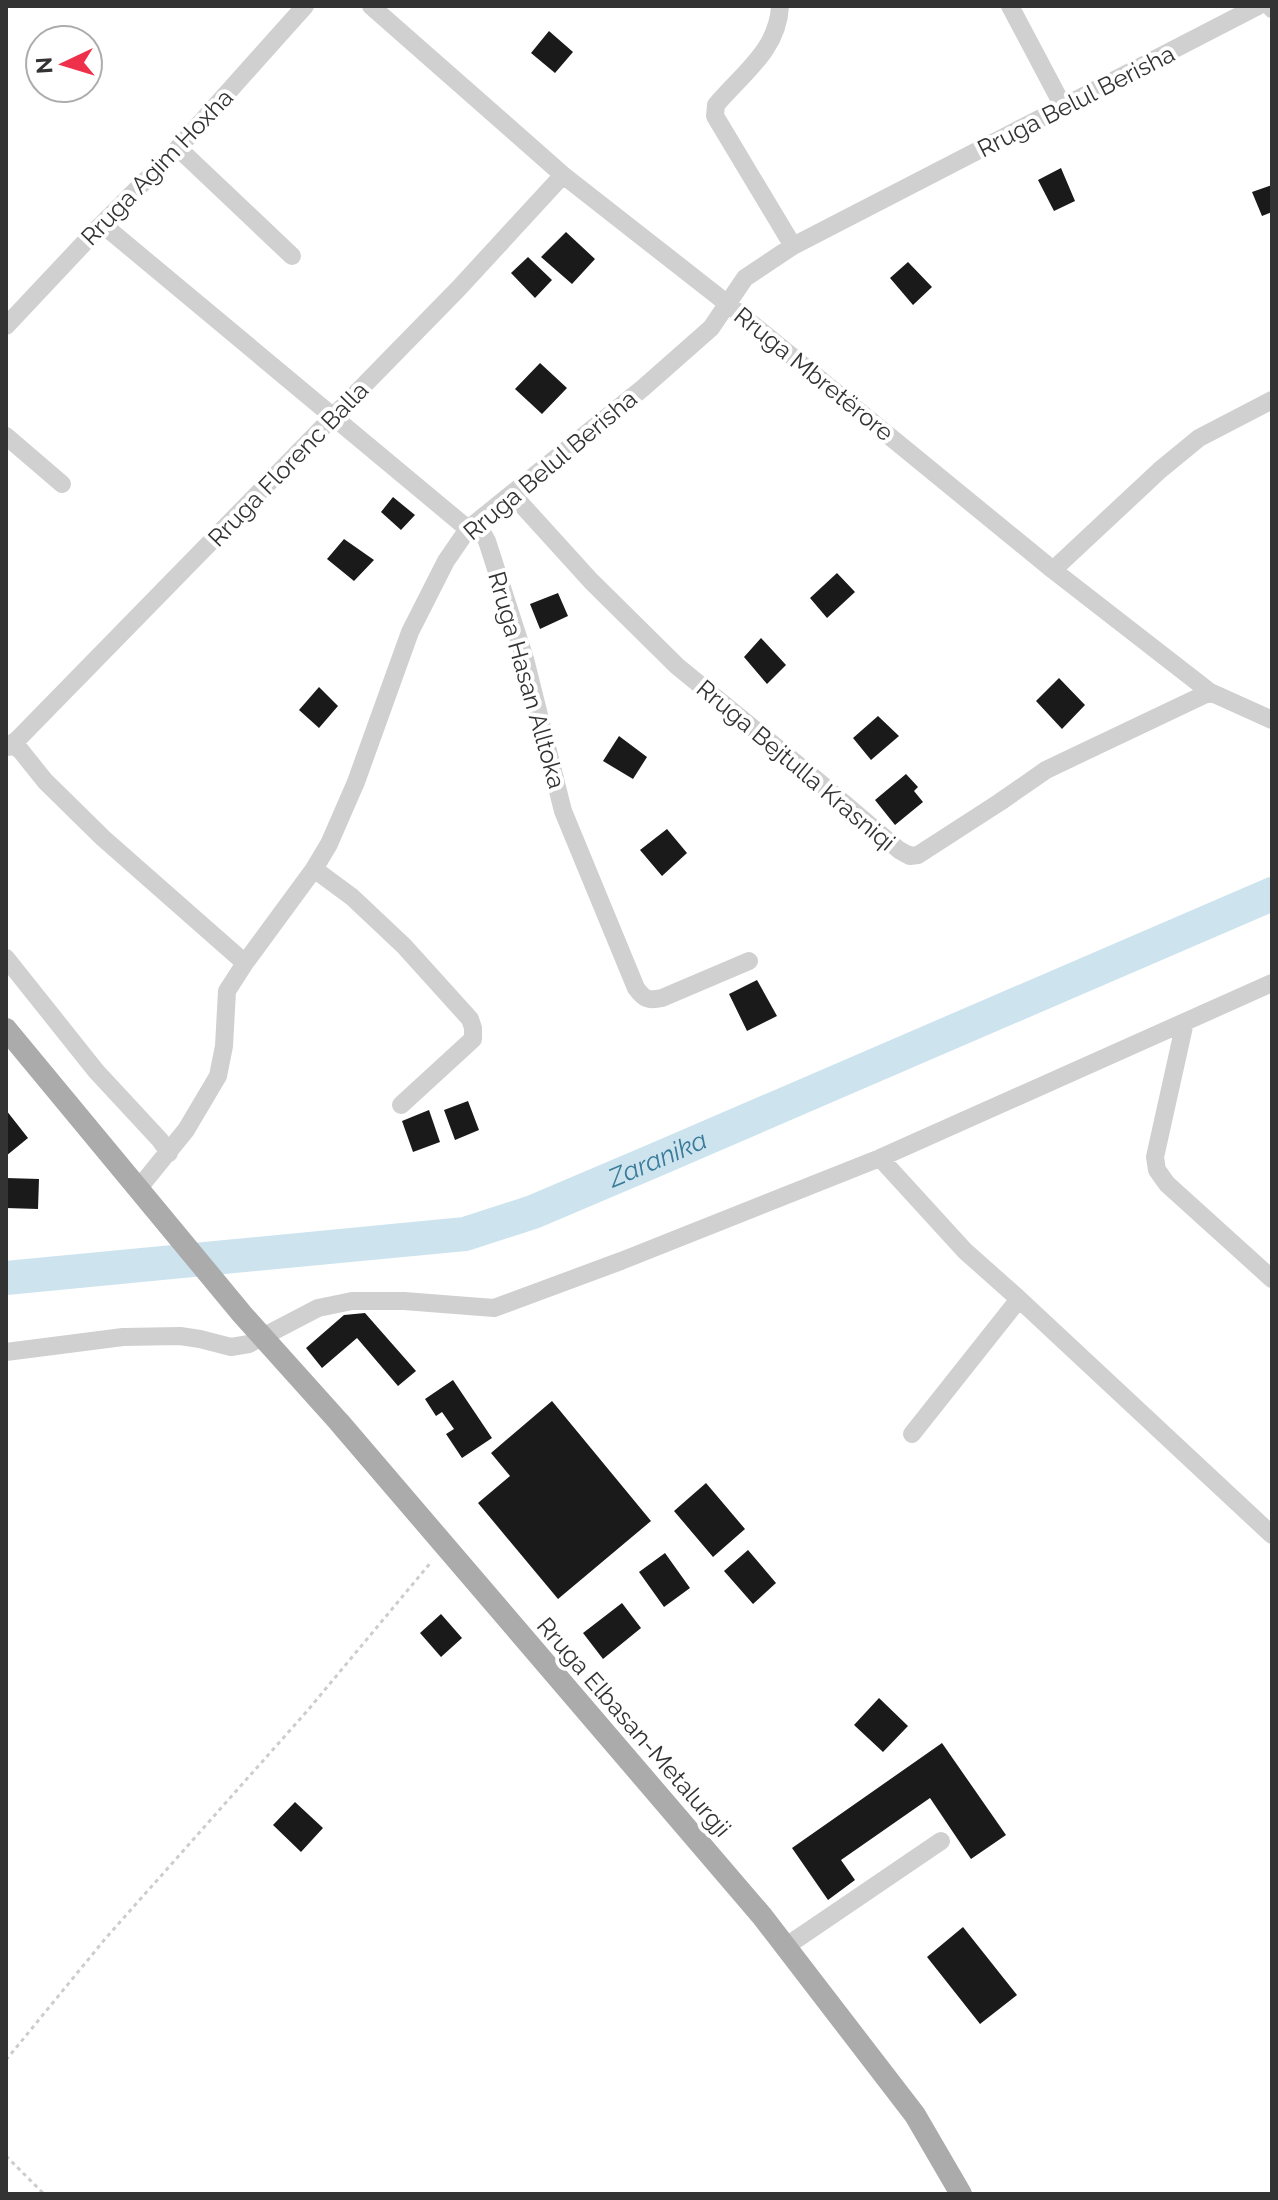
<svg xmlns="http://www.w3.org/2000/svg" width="1278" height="2200" viewBox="0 0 1278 2200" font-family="Raleway,sans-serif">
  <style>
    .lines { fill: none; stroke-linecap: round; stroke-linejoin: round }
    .river { stroke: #cde4ef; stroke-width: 34 }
    .building { fill: #1a1a1a }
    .path { stroke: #cdcdcd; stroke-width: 3; stroke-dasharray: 4 4; stroke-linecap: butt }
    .minor { stroke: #d0d0d0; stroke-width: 18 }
    .major { stroke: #ababab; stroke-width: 22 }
    .labels { text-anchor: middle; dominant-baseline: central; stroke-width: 8; stroke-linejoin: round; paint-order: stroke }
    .street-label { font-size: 24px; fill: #333; stroke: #fff }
    .water-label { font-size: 26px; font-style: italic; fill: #3b7c9b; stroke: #fff }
  </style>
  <rect width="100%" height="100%" fill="#fff"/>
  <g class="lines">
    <path class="river" id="s1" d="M6,1278L465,1234L533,1212L653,1161L1272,894"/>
  </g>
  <path class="building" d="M549,31L573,52L555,73L531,53Z
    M1061,168L1075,201L1054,211L1038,180Z
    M1272,185V212L1262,216L1252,192Z
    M566,232L595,259L572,284L541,257Z
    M528,257L552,280L535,298L511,273Z
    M908,262L932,287L913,305L890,278Z
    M540,363L567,388L542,414L515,389Z
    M393,497L415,515L401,530L381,512Z
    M344,539L374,560L354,581L327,559Z
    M837,573L855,592L827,618L810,598Z
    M558,593L568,616L540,629L530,604Z
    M761,638L786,665L767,684L744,657Z
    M1059,678L1085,705L1062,729L1036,701Z
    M319,687L338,706L319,728L299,710Z
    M878,716L899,736L871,760L853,738Z
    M619,736L647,757L633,779L603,761Z
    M906,774L918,787L914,791L923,802L895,825L875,800Z
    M667,829L687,853L662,876L640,850Z
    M757,980L777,1016L747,1031L729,994Z
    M468,1101L479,1130L455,1140L444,1110Z
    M6,1110L28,1138L6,1156Z
    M429,1110L440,1142L413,1152L402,1121Z
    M6,1178L39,1179L38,1209L6,1208Z
    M365,1313L416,1371L398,1386L357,1338L322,1368L306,1348L344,1315Z
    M453,1380L492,1438L462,1458L446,1434L454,1429L442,1412L436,1416L425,1399Z
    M552,1401L651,1521L558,1599L478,1503L510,1476L491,1453Z
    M706,1483L745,1529L713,1557L674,1511Z
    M748,1550L776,1583L753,1604L724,1571Z
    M665,1553L690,1588L664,1607L639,1572Z
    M622,1603L641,1628L603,1659L583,1633Z
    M441,1614L462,1638L441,1657L420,1633Z
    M879,1698L908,1726L883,1752L854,1725Z
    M942,1743L1006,1835L971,1859L930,1798L841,1860L855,1880L828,1900L792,1848Z
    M295,1802L323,1828L301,1852L273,1825Z
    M963,1927L1017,1995L980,2024L927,1957Z"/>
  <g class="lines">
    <path class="path" d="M6,2060L105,1939L308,1710L432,1561
      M6,2156L44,2194"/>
    <path class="minor" d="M371,6L563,175L729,305L1053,570L1210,692L1272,720
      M780,6C778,50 742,74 716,105L715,116L793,246
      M1010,6L1064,108
      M1270,6L1272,9
      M178,148L292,256
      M102,224L468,529L483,534L487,541L525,659L563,811L636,988C644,999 648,1001 662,998L749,961
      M6,326L102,224L178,148L305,6
      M6,436L62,484
      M512,494L591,581L677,666L819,782L899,850L910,856L918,855L1000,802L1046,770L1210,692
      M1053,570L1160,470L1199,438L1272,400
      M6,747L17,740L459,288L563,175
      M6,747L15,746L21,751L45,781L103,838L245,963
      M314,869L352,897L404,946L470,1019L473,1028V1039L401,1105
      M6,958L96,1071L160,1140L169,1153
      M1185,1022L1155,1157L1157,1170L1167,1184L1272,1279
      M880,1158L965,1251L1019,1299L1272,1535
      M138,1189L186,1130L218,1076L224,1046L227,991L245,963L314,869L329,844L356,782L410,632L446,561L468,529L643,388L711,328L745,278L793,246L1258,6
      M6,1352L123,1337L180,1336L200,1339L231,1347L249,1344L318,1308L352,1301H404L494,1308L621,1261L880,1158L1272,983
      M912,1434L1019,1299
      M785,1947L941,1841"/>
    <path class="major" d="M6,1029L242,1314L339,1422L762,1916L915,2115L961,2194"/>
  </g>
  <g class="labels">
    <g class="street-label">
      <text transform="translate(1076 101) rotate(-27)">Rruga Belul Berisha</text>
      <text transform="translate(157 167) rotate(-46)">Rruga Agim Hoxha</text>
      <text transform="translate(814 374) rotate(39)">Rruga Mbretërore</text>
      <text transform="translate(288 464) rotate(-46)">Rruga Florenc Balla</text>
      <text transform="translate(550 465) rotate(-40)">Rruga Belul Berisha</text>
      <text transform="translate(527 680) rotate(74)">Rruga Hasan Alltoka</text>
      <text transform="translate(796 765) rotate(40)">Rruga Bejtulla Krasniqi</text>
      <text transform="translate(634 1727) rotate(49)">Rruga Elbasan-Metalurgji</text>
    </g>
    <g class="water-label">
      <text stroke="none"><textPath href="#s1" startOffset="668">Zaranika</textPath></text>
    </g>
  </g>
  <rect width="1278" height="2200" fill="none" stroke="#333333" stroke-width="16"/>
  <g transform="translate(64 64) rotate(266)"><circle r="38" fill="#ffffff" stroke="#adadad" stroke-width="2"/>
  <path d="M0-6L14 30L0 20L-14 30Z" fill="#ee304a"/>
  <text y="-12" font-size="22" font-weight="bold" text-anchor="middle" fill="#333333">N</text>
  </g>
</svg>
